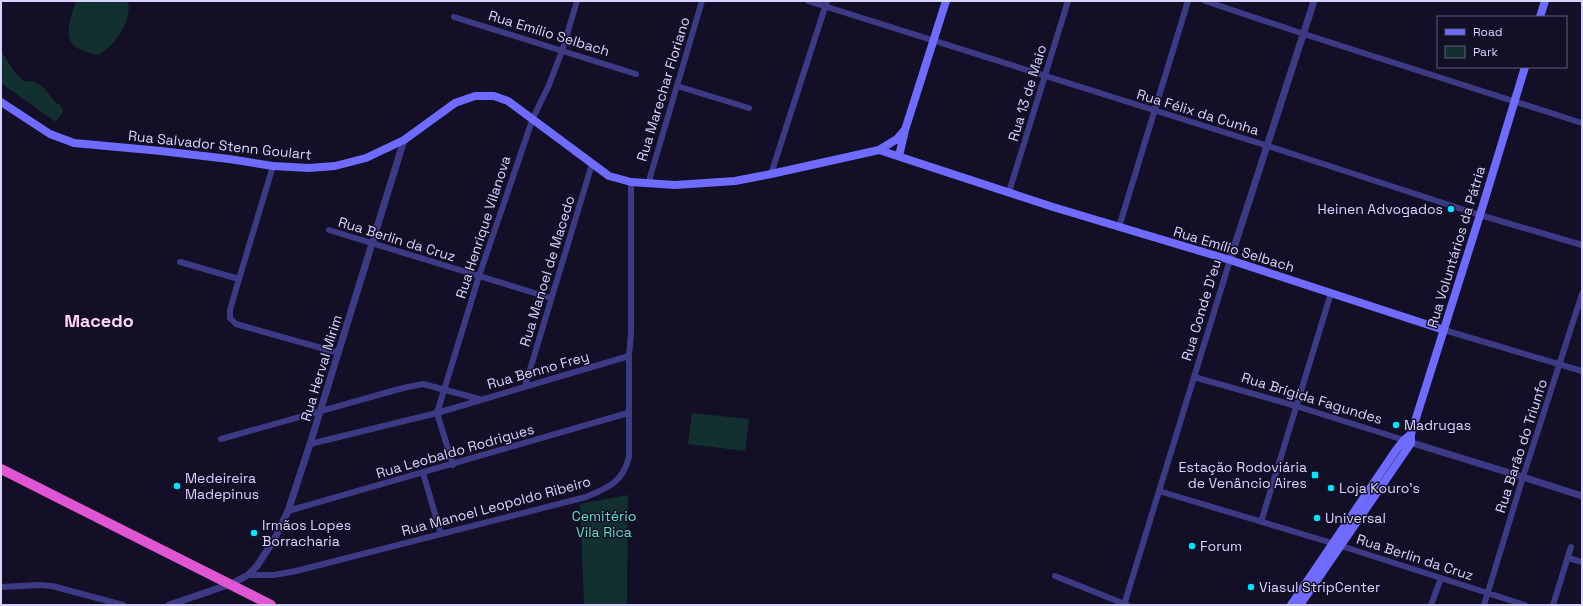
<svg xmlns="http://www.w3.org/2000/svg" width="1583" height="606" viewBox="0 0 1583 606" font-family="'Space Grotesk',sans-serif">
  <style>
    .green { fill: #12302f }
    .lines { fill: none; stroke-linecap: round; stroke-linejoin: round }
    .minor { stroke: #3d3a85; stroke-width: 6 }
    .tertiary { stroke: #3d3a85; stroke-width: 7 }
    .secondary { stroke: #6f6bff; stroke-width: 8 }
    .trunk { stroke: #e055d1; stroke-width: 10 }
    .poi-dot { fill: #00e5ff; stroke: #130f26; stroke-width: 1.5 }
    .labels { text-anchor: middle; dominant-baseline: central; stroke-width: 3; stroke-linejoin: round; paint-order: stroke }
    .street-label { font-size: 14px; fill: #d9d4ff; stroke: #130f26 }
    .poi-label { font-size: 14px; fill: #d9d4ff; stroke: #130f26; text-anchor: start }
    .park-label { font-size: 14px; fill: #5fe0c0; stroke: #130f26 }
    .district-label { font-size: 18px; font-weight: bold; fill: #ffd6f0; stroke: #130f26 }
  </style>
  <rect width="100%" height="100%" fill="#130f26"/>
  <path class="green" d="M76,1H128C133,21 115,45 99,55C60,48 66,32 76,1Z
    M1,51L16,74L24,81L35,82L45,89L55,102L60,105L63,112L56,122L1,83Z
    M692,413L749,419L745,451L688,444Z
    M628,495L627,605H584L580,504Z"/>
  <g class="lines">
    <path class="minor" d="M808,1L1268,146L1480,215L1582,245
      M1205,1L1304,34L1582,123
      M454,17L636,74
      M677,86L749,108
      M273,166L239,279L230,310V318L236,324L339,353
      M771,174L827,1
      M648,184L702,1
      M1009,192L1068,1
      M1119,227L1188,1
      M329,230L551,298
      M180,262L239,279
      M1444,330L1582,371
      M1194,377L1296,406L1404,440
      M525,386L592,164
      M221,439L403,388L423,384L479,399
      M310,444L437,413L629,356
      M453,465L437,413L479,276L533,118L549,85L562,51L577,1
      M423,473L441,534
      M1159,491L1332,543L1525,605
      M288,511L628,413
      M1261,522L1331,293
      M1568,558L1582,562
      M248,575H274L296,571L586,497C608,488 623,482 629,457V356L631,334V182
      M1055,576L1127,605
      M1,587L39,585L52,586L123,605
      M1124,605L1230,260
      M1431,605L1441,578
      M1484,605L1523,477L1582,294
      M1553,605L1571,547"/>
    <path class="tertiary" d="M1230,260L1314,1
      M1406,441L1523,477L1582,496
      M169,605L231,584L248,575L257,566L274,540L288,511L310,444L404,140"/>
    <path class="secondary" d="M1540,17L1545,1
      M1,102L50,134L74,143L161,151L229,159L273,166L309,168L335,166L366,158L404,140L455,103L475,96H494L508,101L609,176L631,182L675,185L735,181L771,174L879,150L1053,207L1230,260L1444,330
      M879,150L897,139L904,131
      M899,156L905,130L946,1
      M1291,605L1396,450L1404,440L1411,434
      M1300,605L1411,443V434L1480,215L1525,67"/>
    <path class="trunk" d="M1,469L271,605"/>
  </g>
  <g class="poi-dot">
    <circle cx="1451" cy="209" r="4"/>
    <circle cx="1396" cy="425" r="4"/>
    <rect x="1311" y="471" width="8" height="8" rx="2"/>
    <circle cx="177" cy="486" r="4"/>
    <circle cx="1331" cy="488" r="4"/>
    <circle cx="1317" cy="518" r="4"/>
    <circle cx="254" cy="533" r="4"/>
    <circle cx="1192" cy="546" r="4"/>
    <circle cx="1251" cy="587" r="4"/>
  </g>
  <g class="labels">
    <g class="street-label">
      <text transform="translate(549 33) rotate(17)">Rua Emílio Selbach</text>
      <text transform="translate(663 89) rotate(-73)">Rua Marechar Floriano</text>
      <text transform="translate(1027 93) rotate(-73)">Rua 13 de Maio</text>
      <text transform="translate(1198 112) rotate(17)">Rua Félix da Cunha</text>
      <text transform="translate(220 145) rotate(6)">Rua Salvador Stenn Goulart</text>
      <text transform="translate(483 227) rotate(-72)">Rua Henrique Vilanova</text>
      <text transform="translate(397 239) rotate(17)">Rua Berlin da Cruz</text>
      <text transform="translate(1456 247) rotate(-73)">Rua Voluntários da Pátria</text>
      <text transform="translate(1234 249) rotate(17)">Rua Emílio Selbach</text>
      <text transform="translate(547 271) rotate(-73)">Rua Manoel de Macedo</text>
      <text transform="translate(1201 310) rotate(-73)">Rua Conde D'eu</text>
      <text transform="translate(321 368) rotate(-73)">Rua Herval Mirim</text>
      <text transform="translate(538 370) rotate(-16)">Rua Benno Frey</text>
      <text transform="translate(1312 398) rotate(17)">Rua Brígida Fagundes</text>
      <text transform="translate(1521 446) rotate(-72)">Rua Barão do Triunfo</text>
      <text transform="translate(455 451) rotate(-16)">Rua Leobaldo Rodrigues</text>
      <text transform="translate(496 506) rotate(-15)">Rua Manoel Leopoldo Ribeiro</text>
      <text transform="translate(1415 557) rotate(18)">Rua Berlin da Cruz</text>
    </g>
    <g class="poi-label">
      <text x="1443" y="209" text-anchor="end">Heinen Advogados</text>
      <text x="1404" y="425">Madrugas</text>
      <text x="1307" y="467" text-anchor="end">Estação Rodoviária<tspan x="1307" dy="16">de Venâncio Aires</tspan></text>
      <text x="185" y="478">Medeireira<tspan x="185" dy="16">Madepinus</tspan></text>
      <text x="1339" y="488">Loja Kouro's</text>
      <text x="1325" y="518">Universal</text>
      <text x="262" y="525">Irmãos Lopes<tspan x="262" dy="16">Borracharia</tspan></text>
      <text x="1200" y="546">Forum</text>
      <text x="1259" y="587">Viasul StripCenter</text>
    </g>
    <g class="park-label">
      <text x="604" y="516">Cemitério<tspan x="604" dy="16">Vila Rica</tspan></text>
    </g>
    <g class="district-label">
      <text x="99" y="320">Macedo</text>
    </g>
  </g>
  <rect width="1583" height="606" fill="none" stroke="#d9d4ff" stroke-width="4"/>
  <rect x="1437" y="16" width="130" height="52" fill="#130f26" stroke="#625e7d"/>
  <rect x="1445" y="29" width="20" height="6" fill="#6f6bff" stroke="#625e7d"/>
  <text x="1473" y="36" font-size="12" fill="#d9d4ff">Road</text>
  <rect x="1445" y="46" width="20" height="12" fill="#12302f" stroke="#625e7d"/>
  <text x="1473" y="56" font-size="12" fill="#d9d4ff">Park</text>
</svg>
